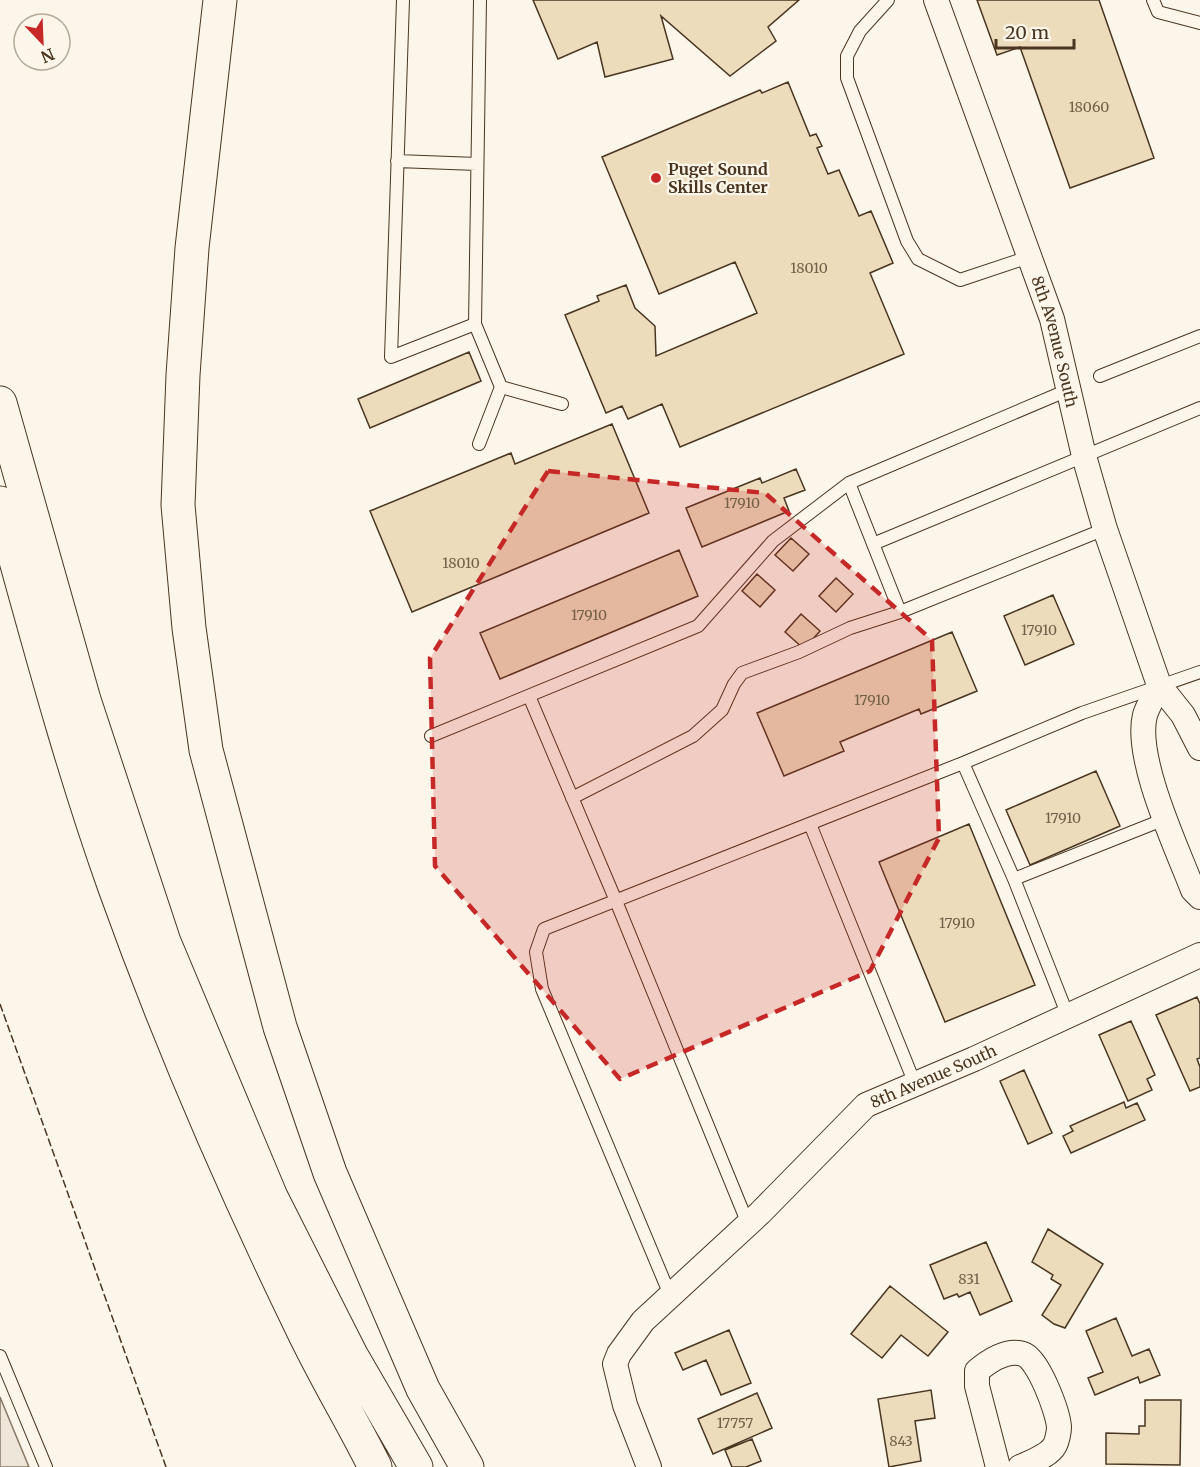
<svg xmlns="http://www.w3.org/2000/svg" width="1200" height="1467" viewBox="0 0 1200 1467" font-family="Merriweather,serif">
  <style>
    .green { fill: #ede6d9; stroke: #887966; stroke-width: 1.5 }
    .building { fill: #ecdcbc; stroke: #4a3520; stroke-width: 1.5 }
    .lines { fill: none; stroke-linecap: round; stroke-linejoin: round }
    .service-casing { stroke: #4a3520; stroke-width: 14 }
    .minor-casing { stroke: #4a3520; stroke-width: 26 }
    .motorway-casing { stroke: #4a3520; stroke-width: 35 }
    .service { stroke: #fbf6e9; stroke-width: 12 }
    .minor { stroke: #fbf6e9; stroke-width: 24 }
    .motorway { stroke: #fbf6e9; stroke-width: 33 }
    .fence { stroke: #4a3520; stroke-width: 1.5; stroke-dasharray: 8 3; stroke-linecap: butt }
    .marked { fill: #c62828; fill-opacity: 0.2; stroke: #c62828; stroke-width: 4.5; stroke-dasharray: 12 8; stroke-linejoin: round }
    .poi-dot { fill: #c62828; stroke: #fbf6e9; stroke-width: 2 }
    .labels { text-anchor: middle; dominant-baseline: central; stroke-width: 4.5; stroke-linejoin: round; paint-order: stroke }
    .number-label { font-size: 14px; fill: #725f47 }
    .poi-label { font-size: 16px; font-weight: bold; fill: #4a3520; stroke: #fbf6e9; text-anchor: start }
    .street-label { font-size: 16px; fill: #4a3520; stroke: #fbf6e9 }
  </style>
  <rect width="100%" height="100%" fill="#fbf6e9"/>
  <path class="green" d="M0,1397L29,1467H0Z"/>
  <path class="building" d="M533,0H799L768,27L776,41L730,76L661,16L673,59L605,77L597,42L558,59Z
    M977,0H1099L1154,158L1070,188L1020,47L997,55Z
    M788,82L810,136L816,134L822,146L817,148L828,174L839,170L859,216L871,211L893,263L870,273L904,354L680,447L662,404L628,419L622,406L606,413L565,315L599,301L597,296L626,285L635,308L655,326L656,356L757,313L735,262L659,294L602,157L760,90L762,93Z
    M469,352L481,381L370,428L358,399Z
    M612,424L649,513L412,612L370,511L511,453L515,464Z
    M796,469L805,490L784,498L789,511L702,547L686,508L760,478L762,483Z
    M791,538L809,554L793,571L775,555Z
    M679,550L698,596L500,679L480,633Z
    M757,574L775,590L760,607L742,591Z
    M836,578L853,594L836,612L819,596Z
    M1053,595L1074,644L1025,665L1004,616Z
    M801,614L820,631L804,649L785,632Z
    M952,632L977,691L921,714L919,709L840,742L844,751L784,776L757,713Z
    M1096,771L1120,826L1030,865L1006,810Z
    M969,824L1035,985L945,1022L879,862Z
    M1197,997L1200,1004V1058L1197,1059L1200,1067V1087L1190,1091L1156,1015Z
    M1131,1021L1155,1075L1147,1079L1152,1090L1128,1101L1099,1035Z
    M1024,1070L1052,1133L1028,1144L1000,1081Z
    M1124,1102L1126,1108L1137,1103L1145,1120L1071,1153L1063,1136L1073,1131L1070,1126Z
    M1048,1229L1103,1264L1065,1328L1054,1324L1042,1315L1061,1285L1051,1279L1053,1275L1032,1262Z
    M986,1242L1012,1301L980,1315L970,1292L959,1297L957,1294L944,1299L930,1265Z
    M890,1286L948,1332L928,1356L901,1335L882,1358L851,1334Z
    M1116,1318L1132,1356L1149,1349L1160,1375L1140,1383L1138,1377L1095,1395L1088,1378L1103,1372L1086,1331Z
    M729,1330L751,1383L721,1395L706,1360L683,1370L675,1353Z
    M931,1390L935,1418L915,1421L921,1461L889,1467L878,1399Z
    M757,1393L772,1428L713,1454L698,1419Z
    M1145,1400H1181L1180,1465L1106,1464V1433L1139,1434V1426H1145Z
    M752,1439L761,1461L746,1467H732L725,1450Z"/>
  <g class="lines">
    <defs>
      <path id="service" d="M403,0L391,357L475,324L480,0
        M888,0L860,31L847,56V78L907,241L918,259L960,280L1029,257
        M1153,0L1158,12L1200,23
        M397,161L477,164
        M475,324L501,387L479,444
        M1100,376L1200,336
        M501,387L562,404
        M849,483L900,612L1105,529
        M873,544L1200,408
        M529,696L616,901L748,1224
        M431,736L698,626L773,541L849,483L1068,390
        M963,763L1014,879L1068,1016
        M572,798L693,736L722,710L734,684L742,673L799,652L850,628L900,612
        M810,824L915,1084
        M1014,879L1165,819
        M670,1295L542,989L536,952L544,929L963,763L1082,713L1200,672
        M0,1356L46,1467"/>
      <g id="minor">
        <path id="s1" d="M936,0L1052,319L1084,456L1105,529L1159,685L1183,715L1200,748"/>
        <path d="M1159,685C1155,695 1148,705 1145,715C1134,758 1177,848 1193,890L1200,897"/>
        <path id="s2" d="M649,1467L625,1405L615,1364L619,1354L643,1321L760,1213L866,1105L974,1059L1200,955"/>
        <path d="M998,1467L977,1386V1371C989,1361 1007,1349 1023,1354C1038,1358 1058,1412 1059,1427C1059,1432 1057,1441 1055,1445C1049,1456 1031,1462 1020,1467"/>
      </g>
      <path id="motorway" d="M220,0L192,248L183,375L178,505L189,628L206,750L280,1027L330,1173L423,1389L467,1467
        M0,403L84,700L164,942L271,1197L351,1355L416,1467
        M0,503C36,632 70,762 115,888C168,1036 231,1182 300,1324C323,1373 351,1419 375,1467"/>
    </defs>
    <use href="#service" class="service-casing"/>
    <use href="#minor" class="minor-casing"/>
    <use href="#motorway" class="motorway-casing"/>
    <use href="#service" class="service"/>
    <use href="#minor" class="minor"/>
    <use href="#motorway" class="motorway"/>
    <path class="fence" d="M0,1004L166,1467"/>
  </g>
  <path class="marked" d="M548,471L765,493L932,640L939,838L870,971L620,1079L435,866L430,658Z"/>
  <circle class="poi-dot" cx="656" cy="178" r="6"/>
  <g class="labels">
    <g class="number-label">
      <text x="1089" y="107">18060</text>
      <text x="809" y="268">18010</text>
      <text x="742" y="503">17910</text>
      <text x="461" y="563">18010</text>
      <text x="589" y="615">17910</text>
      <text x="1039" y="630">17910</text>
      <text x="872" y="700">17910</text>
      <text x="1063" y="818">17910</text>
      <text x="957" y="923">17910</text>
      <text x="969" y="1279">831</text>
      <text x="735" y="1423">17757</text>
      <text x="901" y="1441">843</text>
    </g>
    <g class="poi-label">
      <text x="668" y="169">Puget Sound<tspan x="668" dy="18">Skills Center</tspan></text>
    </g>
    <g class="street-label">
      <text stroke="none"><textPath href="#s1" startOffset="362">8th Avenue South</textPath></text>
      <text stroke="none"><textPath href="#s2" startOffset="544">8th Avenue South</textPath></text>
    </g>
  </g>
  <g transform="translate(42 42) rotate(157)"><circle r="28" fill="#fbf6e9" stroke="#b4a999" stroke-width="1.5"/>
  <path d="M0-4.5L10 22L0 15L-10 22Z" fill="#c62828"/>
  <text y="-9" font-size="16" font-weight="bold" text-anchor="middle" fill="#4a3520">N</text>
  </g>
  <path d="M996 39v9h78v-9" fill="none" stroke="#4a3520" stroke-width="3"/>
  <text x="1005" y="39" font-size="18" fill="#4a3520" stroke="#fbf6e9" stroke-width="4.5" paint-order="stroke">20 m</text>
</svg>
